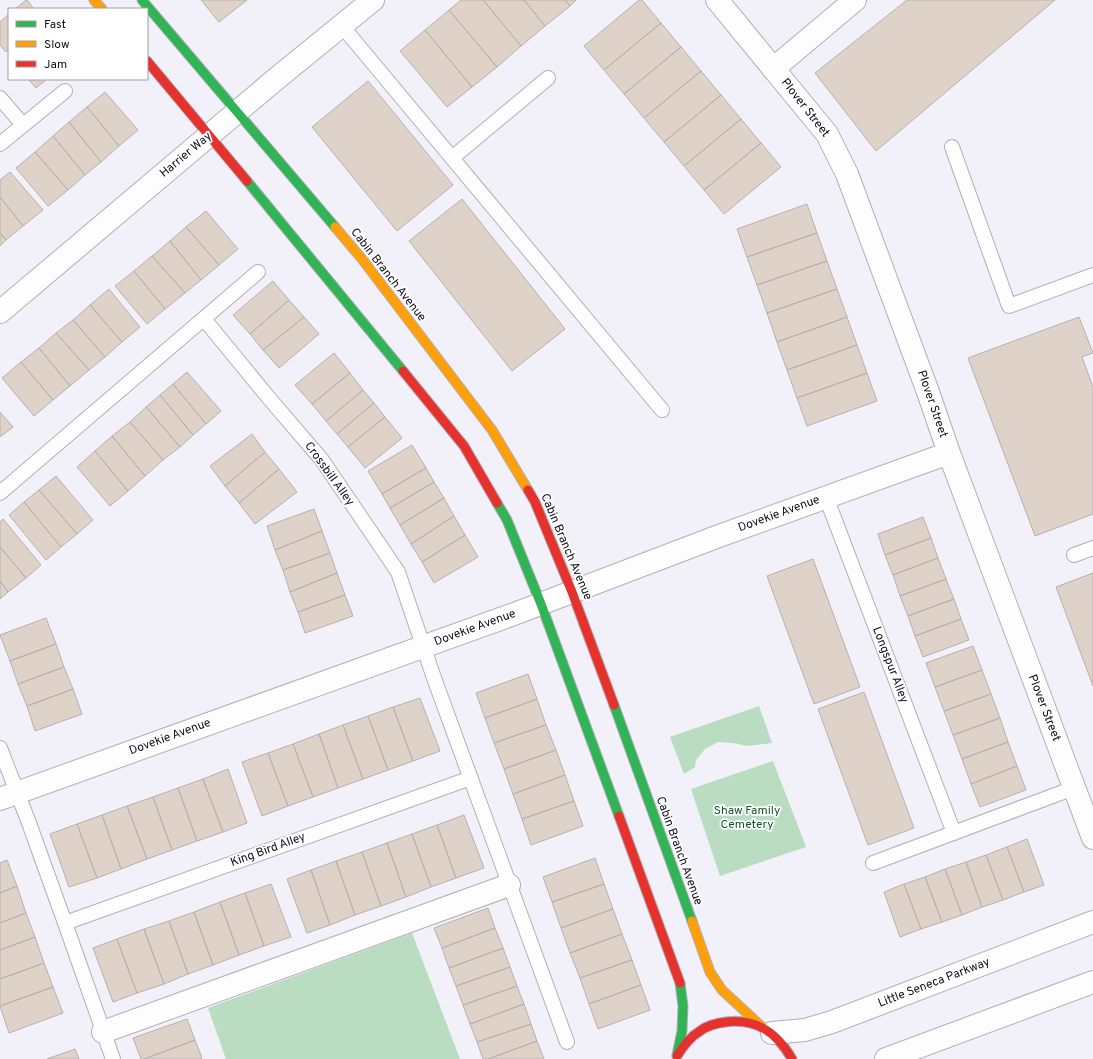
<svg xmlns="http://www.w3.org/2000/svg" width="1093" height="1059" viewBox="0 0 1093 1059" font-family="Overpass,sans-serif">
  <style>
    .green { fill: #baddc2 }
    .building { fill: #dfd3c9; stroke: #b6b1af }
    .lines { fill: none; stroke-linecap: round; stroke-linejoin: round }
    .lane-casing { stroke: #b2afb8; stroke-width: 16 }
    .street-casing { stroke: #b2afb8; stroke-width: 24 }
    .fast-casing { stroke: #b2afb8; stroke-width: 11 }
    .slow-casing { stroke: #b2afb8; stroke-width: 11 }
    .jam-casing { stroke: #b2afb8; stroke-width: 11 }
    .lane { stroke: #fdfdfe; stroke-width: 14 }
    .street { stroke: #fdfdfe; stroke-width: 22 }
    .fast { stroke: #30b455; stroke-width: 9 }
    .slow { stroke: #ff9f0a; stroke-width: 9 }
    .jam { stroke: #e5322d; stroke-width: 9 }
    .labels { text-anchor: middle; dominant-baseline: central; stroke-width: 3.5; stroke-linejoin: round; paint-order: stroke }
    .street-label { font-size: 12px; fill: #100d18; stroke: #fff }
    .park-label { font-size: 12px; fill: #085822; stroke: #fff }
  </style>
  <rect width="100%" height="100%" fill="#f2f0f8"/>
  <path class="green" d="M759,706L772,743L747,746L733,743L718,742L705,749L696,760L695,767L684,774L670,737Z
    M773,761L806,847L720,876L691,789Z
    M412,933L460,1059H226L208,1008Z"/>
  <path class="building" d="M27,0L34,9H15L26,0Z
    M201,0H247L219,22Z
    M461,0H483L521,46L497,67L449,10Z
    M483,0H524L545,26L521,46Z
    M524,0H565L570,6L545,26Z
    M565,0H576L570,6Z
    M639,0H642L661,23L604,70L584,46Z
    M907,0H1055L876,151L815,73Z
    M449,10L497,67L472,87L425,30Z
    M9,14V49L6,52L0,45V22Z
    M661,23L681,47L624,94L604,70Z
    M425,30L472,87L447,107L400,51Z
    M681,47L701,71L644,118L624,94Z
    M701,71L721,95L664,142L644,118Z
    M28,79H47L36,88Z
    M368,81L453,185L397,231L312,127Z
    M105,92L138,130L119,146L87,107Z
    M721,95L741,119L684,166L664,142Z
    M87,107L119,146L101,162L69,122Z
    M741,119L761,143L704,190L684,166Z
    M69,122L101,162L85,175L53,136Z
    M53,136L85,175L68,190L35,152Z
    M761,143L781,167L724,214L704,190Z
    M35,152L68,190L48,206L16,168Z
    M10,172L43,210L23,226L0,197V180Z
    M0,197L23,226L6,240L0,233Z
    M462,199L565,329L512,371L409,241Z
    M807,204L817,233L747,257L737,229Z
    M206,211L238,249L219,265L186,227Z
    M186,227L219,265L201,280L170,241Z
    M0,233L6,240L0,246Z
    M817,233L827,261L757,285L747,257Z
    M170,241L201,280L185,293L152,256Z
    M152,256L185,293L165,309L134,271Z
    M827,261L837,289L767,313L757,285Z
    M134,271L165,309L147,324L115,286Z
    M273,281L289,300L250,334L233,315Z
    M109,289L140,327L122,342L90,305Z
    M837,289L847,317L777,342L767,313Z
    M289,300L304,317L263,350L250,334Z
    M90,305L122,342L105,357L73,320Z
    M304,317L319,334L279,368L263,350Z
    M847,317L857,345L787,370L777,342Z
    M1079,317L1093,353L1082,357L1093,387V514L1035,536L968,358Z
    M73,320L105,357L89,370L56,333Z
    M56,333L89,370L70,386L39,348Z
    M857,345L867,373L797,398L787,370Z
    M39,348L70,386L53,400L21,362Z
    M334,353L350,373L312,404L295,385Z
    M21,362L53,400L34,416L2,378Z
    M187,372L221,411L206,424L173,384Z
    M350,373L363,390L326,421L312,404Z
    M867,373L877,401L807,426L797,398Z
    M173,384L206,424L193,435L160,395Z
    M363,390L374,403L337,434L326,421Z
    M160,395L193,435L180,447L146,407Z
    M374,403L385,417L348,447L337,434Z
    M146,407L180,447L163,460L130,422Z
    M0,412L13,427L0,437Z
    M385,417L402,438L365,468L348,447Z
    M130,422L163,460L145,476L112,436Z
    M252,434L265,452L225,486L210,466Z
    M112,436L145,476L128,491L95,451Z
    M412,445L426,468L382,494L368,471Z
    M95,451L128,491L110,506L77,467Z
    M265,452L279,469L239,503L225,486Z
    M426,468L434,482L390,508L382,494Z
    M279,469L297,492L255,524L239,503Z
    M56,476L93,520L77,534L39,490Z
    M434,482L444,498L400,525L390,508Z
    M39,490L77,534L61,547L24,502Z
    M444,498L454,516L411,544L400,525Z
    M24,502L61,547L46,560L9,515Z
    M314,509L322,531L275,550L267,526Z
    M454,516L465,535L422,562L411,544Z
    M923,517L931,538L885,555L878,534Z
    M3,519L41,565L26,578L0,547V522Z
    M322,531L330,553L283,570L275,550Z
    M465,535L478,557L434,583L422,562Z
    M931,538L938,558L893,575L885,555Z
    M0,547L26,578L8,592L0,581Z
    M330,553L337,573L290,592L283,570Z
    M938,558L946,579L900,596L893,575Z
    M813,559L860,687L814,704L767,576Z
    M337,573L345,595L298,612L290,592Z
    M1093,573V686L1056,587Z
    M946,579L954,599L908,616L900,596Z
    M0,581L8,592L0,599Z
    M345,595L353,616L305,633L298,612Z
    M954,599L961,619L915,636L908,616Z
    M46,618L56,644L10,661L0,635Z
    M961,619L969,640L923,657L915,636Z
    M56,644L64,667L18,684L10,661Z
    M973,646L982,670L935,687L926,663Z
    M64,667L73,689L27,706L18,684Z
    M982,670L991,694L944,711L935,687Z
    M528,674L537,699L485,718L476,693Z
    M73,689L82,714L35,731L27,706Z
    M864,692L914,828L868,845L818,709Z
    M991,694L1000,718L953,735L944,711Z
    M420,698L440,751L413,761L393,707Z
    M537,699L546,725L494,743L485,718Z
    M393,707L413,761L388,770L368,716Z
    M368,716L388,770L363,779L343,725Z
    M1000,718L1008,742L962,759L953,735Z
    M343,725L363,779L338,788L319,734Z
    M546,725L556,750L504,769L494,743Z
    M319,734L338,788L313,797L293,744Z
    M1008,742L1017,766L971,784L962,759Z
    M293,744L313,797L288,806L268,753Z
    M556,750L565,775L513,794L504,769Z
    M268,753L288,806L262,816L242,762Z
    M1017,766L1026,790L980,807L971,784Z
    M228,769L247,823L223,832L203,779Z
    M565,775L574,801L522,819L513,794Z
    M203,779L223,832L197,841L178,788Z
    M178,788L197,841L172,850L153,797Z
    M153,797L172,850L147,859L127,806Z
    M574,801L583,826L531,845L522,819Z
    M127,806L147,859L121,869L102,815Z
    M102,815L121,869L97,878L77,824Z
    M464,815L484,868L456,878L437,825Z
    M77,824L97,878L69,887L50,834Z
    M437,825L456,878L431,887L412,834Z
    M412,834L431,887L406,897L387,843Z
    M1027,839L1044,885L1024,892L1007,847Z
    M387,843L406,897L381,906L362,852Z
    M1007,847L1024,892L1003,900L986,855Z
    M362,852L381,906L355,915L336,861Z
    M986,855L1003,900L982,907L966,862Z
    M595,858L604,884L552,902L543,877Z
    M7,860L17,886L0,893V863Z
    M336,861L355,915L330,925L311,870Z
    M966,862L982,907L962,915L945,869Z
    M945,869L962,915L942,922L925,877Z
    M311,870L330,925L307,933L287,879Z
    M925,877L942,922L921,929L904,884Z
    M271,884L291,937L264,946L245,893Z
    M604,884L613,909L561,928L552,902Z
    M904,884L921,929L900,937L884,892Z
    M17,886L26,913L0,923V893Z
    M245,893L264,946L239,955L220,902Z
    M220,902L239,955L213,965L194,912Z
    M488,908L495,928L442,948L434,928Z
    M613,909L622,934L570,953L561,928Z
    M194,912L213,965L188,974L169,921Z
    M26,913L35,937L0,950V923Z
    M169,921L188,974L164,984L144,929Z
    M495,928L503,948L449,968L442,948Z
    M144,929L164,984L137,993L117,939Z
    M622,934L632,960L580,978L570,953Z
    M35,937L44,963L0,979V950Z
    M117,939L137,993L113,1002L93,948Z
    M503,948L510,967L456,986L449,968Z
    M632,960L641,985L589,1004L580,978Z
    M44,963L53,987L0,1006V979Z
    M510,967L517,986L463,1005L456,986Z
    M641,985L650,1010L598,1029L589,1004Z
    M517,986L524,1004L470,1024L463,1005Z
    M53,987L63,1013L9,1033L0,1006Z
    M524,1004L531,1024L477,1042L470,1024Z
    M187,1019L195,1040L144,1059H141L133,1038Z
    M531,1024L537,1041L488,1059H483L477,1042Z
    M195,1040L202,1058L199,1059H144Z
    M537,1041L544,1059H488Z
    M75,1049L79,1059H47Z"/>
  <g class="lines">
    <defs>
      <path id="lane" d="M342,26L662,410
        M0,98L23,125
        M0,144L65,91
        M952,147L1009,306L1093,275
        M452,158L548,78
        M204,319L268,397L322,460L398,572L434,678L567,1042
        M0,493L258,272
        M826,497L954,833
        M1074,555L1093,548
        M0,748L29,823L65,923L113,1059
        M873,863L1074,788
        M65,923L471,778"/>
      <path id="street" d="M717,0L827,134L847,174L928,392L949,453L1093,838
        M773,69L855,0
        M0,312L276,79L373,0
        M0,799L514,614L719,536L949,453
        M103,1032L509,885
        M772,1033L805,1030L832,1022L1093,922
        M886,1059L1093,982"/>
      <path id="fast" d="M142,0L335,227
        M247,181L403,371
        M497,503L507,520L541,604L619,816
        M614,705L692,921
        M677,1055L682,1031L683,1006L680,983"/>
      <path id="slow" d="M94,0L102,9
        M335,227L362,259L492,430L528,490
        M692,921L710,972L722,990L762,1027"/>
      <path id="jam" d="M147,61L247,181
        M403,371L464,446L497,503
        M528,490L535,502L572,592L614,705
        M619,816L680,983
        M677,1056C683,1046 690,1037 700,1031C708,1025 717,1023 726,1022C757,1018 777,1033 792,1059"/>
    </defs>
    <use href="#lane" class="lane-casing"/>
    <use href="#street" class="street-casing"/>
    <use href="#fast" class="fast-casing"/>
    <use href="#slow" class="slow-casing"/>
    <use href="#jam" class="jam-casing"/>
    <use href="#lane" class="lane"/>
    <use href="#street" class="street"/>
    <use href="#fast" class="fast"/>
    <use href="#slow" class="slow"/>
    <use href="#jam" class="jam"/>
  </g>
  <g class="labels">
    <g class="street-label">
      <text transform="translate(805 108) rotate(52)">Plover Street</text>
      <text transform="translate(186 155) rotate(-40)">Harrier Way</text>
      <text transform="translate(388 275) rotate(52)">Cabin Branch Avenue</text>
      <text transform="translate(932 404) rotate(71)">Plover Street</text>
      <text transform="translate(329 474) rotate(54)">Crossbill Alley</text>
      <text transform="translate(779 514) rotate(-20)">Dovekie Avenue</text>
      <text transform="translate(566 547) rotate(67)">Cabin Branch Avenue</text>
      <text transform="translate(475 628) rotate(-20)">Dovekie Avenue</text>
      <text transform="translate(890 665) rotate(69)">Longspur Alley</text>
      <text transform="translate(1044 708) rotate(69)">Plover Street</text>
      <text transform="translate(170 737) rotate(-20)">Dovekie Avenue</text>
      <text transform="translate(268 850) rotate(-20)">King Bird Alley</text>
      <text transform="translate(679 851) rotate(70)">Cabin Branch Avenue</text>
      <text transform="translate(934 983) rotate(-21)">Little Seneca Parkway</text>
    </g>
    <g class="park-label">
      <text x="747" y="811">Shaw Family<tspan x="747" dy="14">Cemetery</tspan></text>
    </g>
  </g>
  <rect x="8" y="8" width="140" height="72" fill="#ffffff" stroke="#9f9ea3"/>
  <rect x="16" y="21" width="20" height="6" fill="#30b455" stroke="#9f9ea3"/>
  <text x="44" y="28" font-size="12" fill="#100d18">Fast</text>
  <rect x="16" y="41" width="20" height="6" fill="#ff9f0a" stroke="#9f9ea3"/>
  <text x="44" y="48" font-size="12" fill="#100d18">Slow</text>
  <rect x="16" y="61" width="20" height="6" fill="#e5322d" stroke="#9f9ea3"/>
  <text x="44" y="68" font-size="12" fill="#100d18">Jam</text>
</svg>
